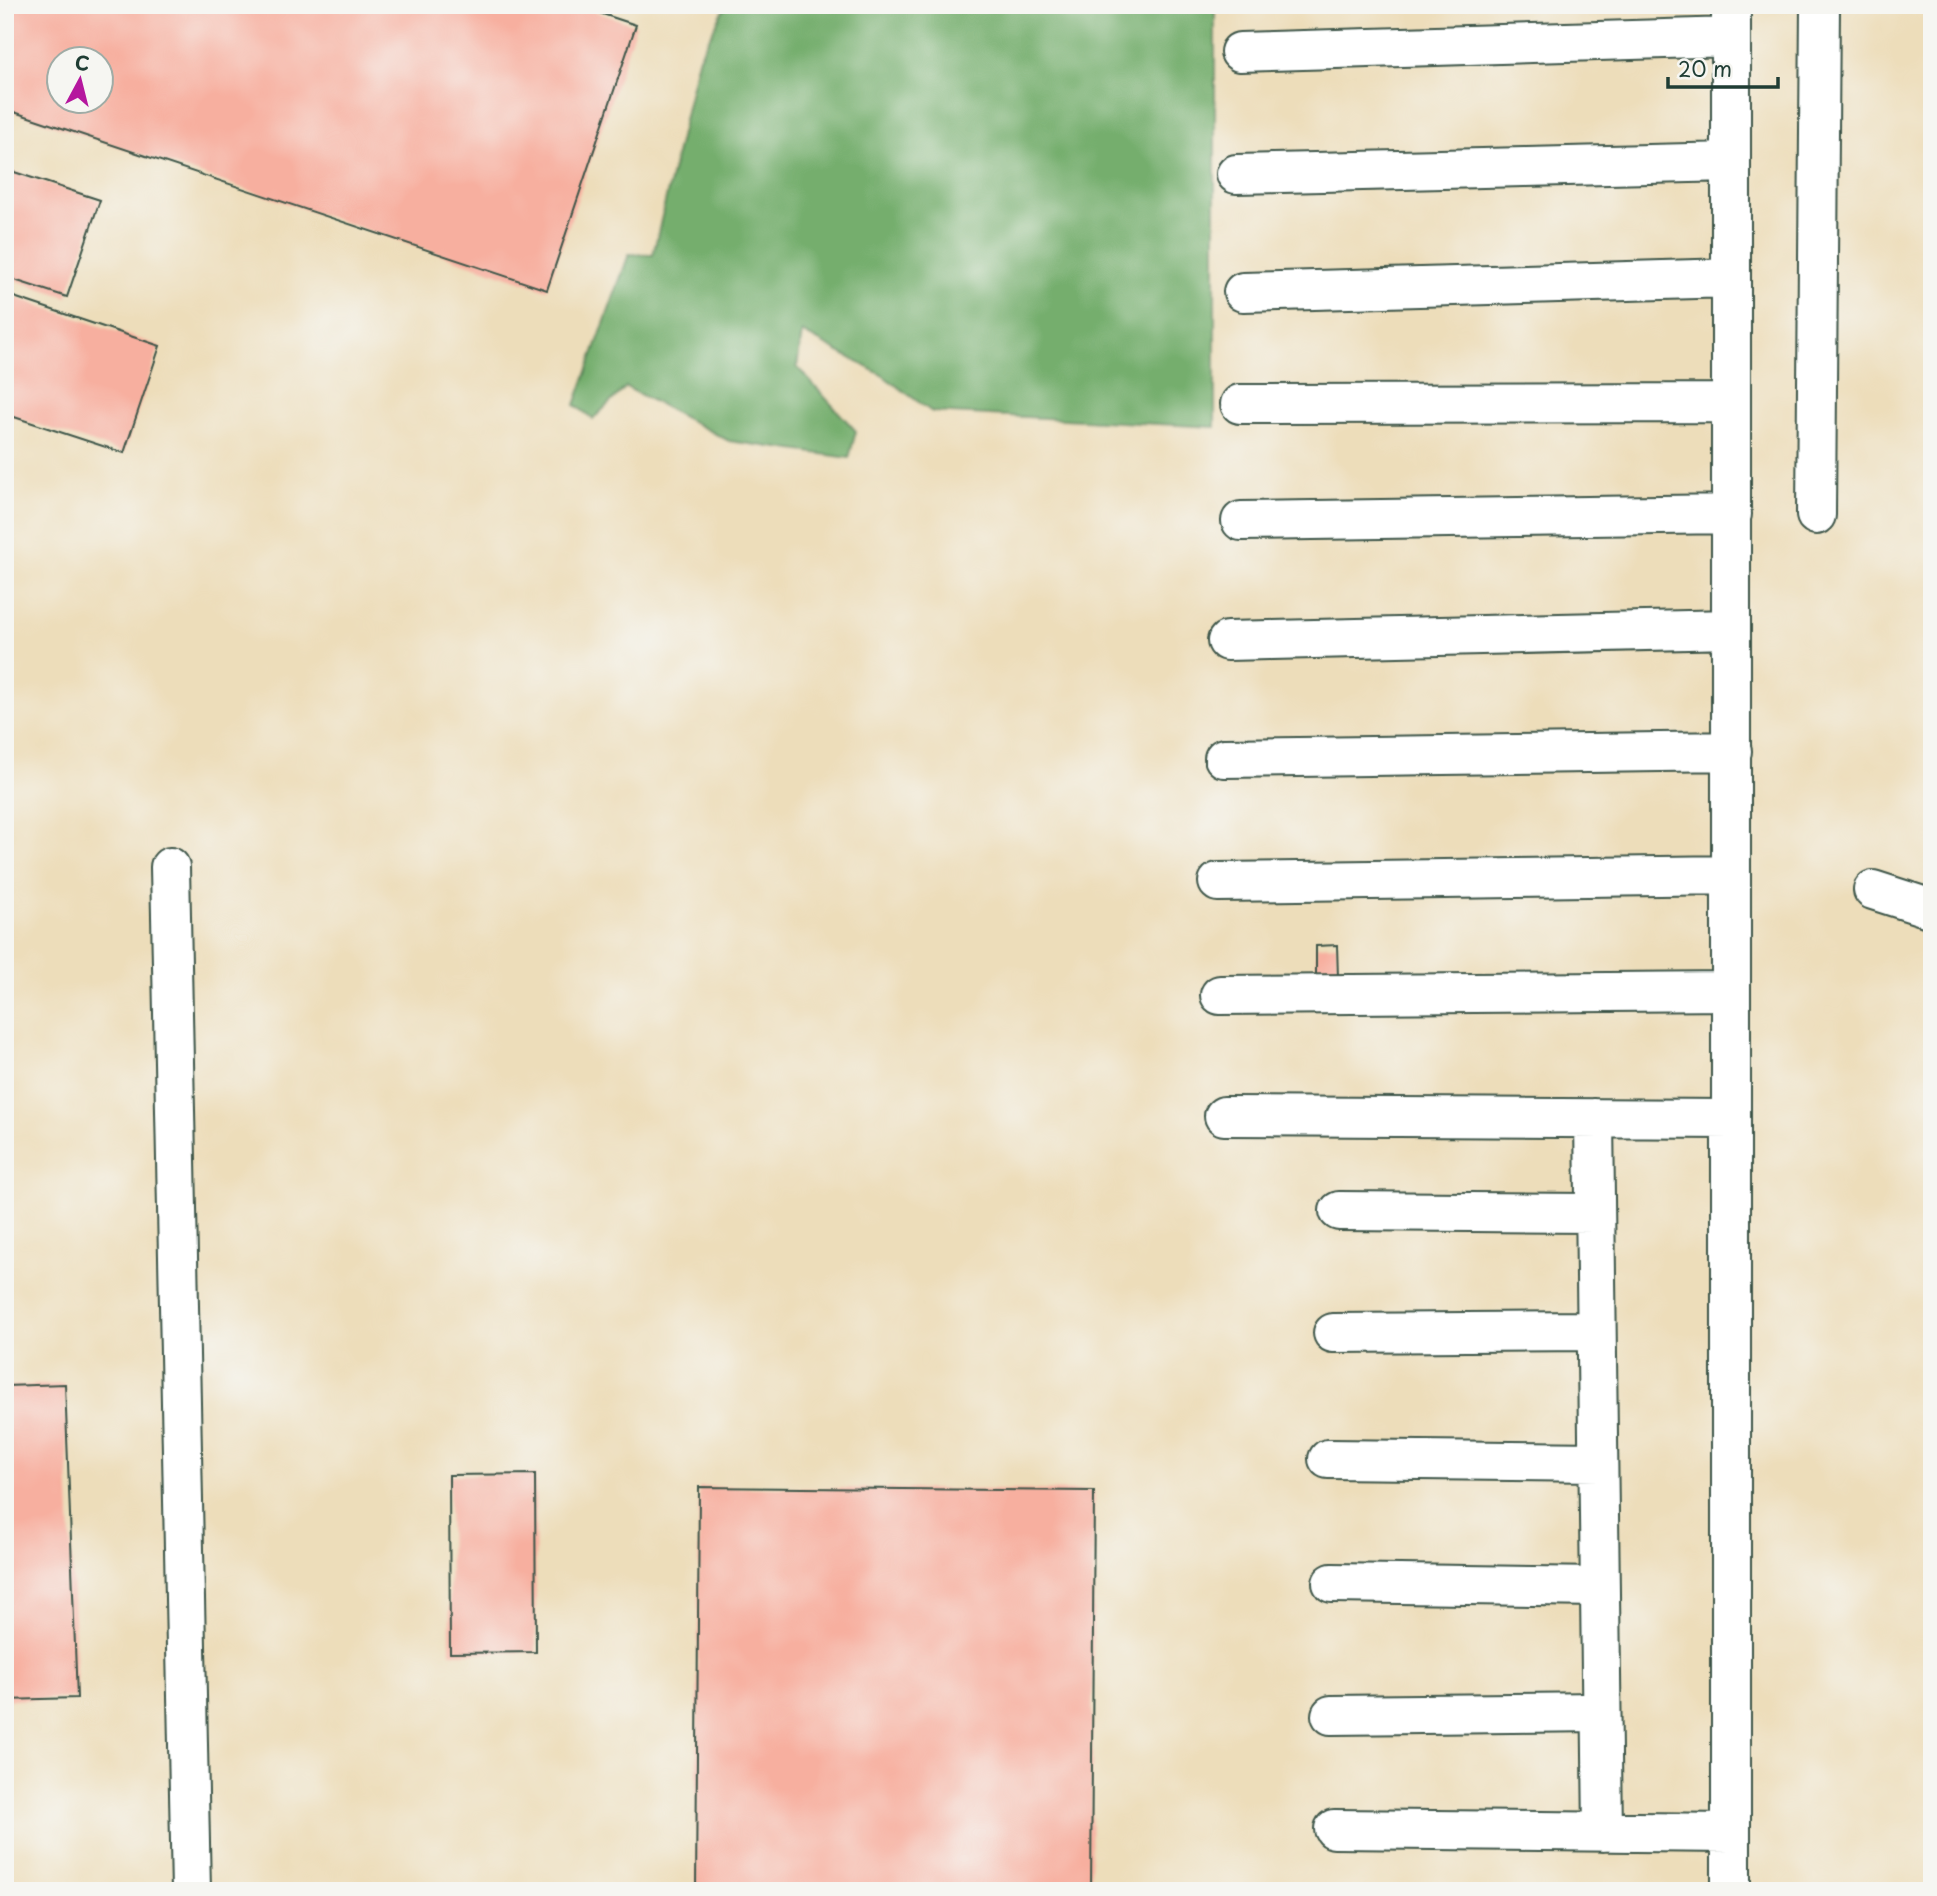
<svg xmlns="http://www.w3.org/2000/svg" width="1937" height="1896" viewBox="0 0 1937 1896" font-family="'Playpen Sans',sans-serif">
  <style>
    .forest { fill: #74ae6d; stroke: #4a7650; stroke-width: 2 }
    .building { fill: #f7af9f; fill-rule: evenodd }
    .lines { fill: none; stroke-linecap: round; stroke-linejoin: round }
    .minor-casing { stroke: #3e5548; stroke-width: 42 }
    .minor { stroke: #fff; stroke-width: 38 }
  </style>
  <rect width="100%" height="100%" fill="#f6f6f2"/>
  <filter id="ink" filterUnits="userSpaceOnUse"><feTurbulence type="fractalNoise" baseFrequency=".0143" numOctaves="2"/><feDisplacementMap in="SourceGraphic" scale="14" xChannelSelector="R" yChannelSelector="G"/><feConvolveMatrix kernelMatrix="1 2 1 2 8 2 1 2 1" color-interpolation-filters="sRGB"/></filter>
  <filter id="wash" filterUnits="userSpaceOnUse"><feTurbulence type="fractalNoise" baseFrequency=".00686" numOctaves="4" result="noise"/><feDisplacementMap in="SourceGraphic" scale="28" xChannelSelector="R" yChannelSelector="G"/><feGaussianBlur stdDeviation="1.57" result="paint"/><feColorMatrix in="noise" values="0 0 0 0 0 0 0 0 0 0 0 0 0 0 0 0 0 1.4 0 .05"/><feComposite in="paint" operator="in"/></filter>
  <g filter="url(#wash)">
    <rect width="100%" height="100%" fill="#edddba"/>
    <path class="forest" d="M726,5H1215V427L932,412L882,375L802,332L797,367L856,431L849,458L729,441L626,387L593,419L575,405L629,254L653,255L698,59Z"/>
    <g id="blocks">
      <path class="building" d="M5,5H575L636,25L547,290L5,109ZM60,60H102V102H60Z
        M5,169L100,200L67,297L5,277Z
        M5,294L160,346L124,453L5,414Z
        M1337,945L1338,978L1316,979V946Z
        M65,1384L77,1698L5,1700V1386Z
        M535,1474L536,1652L450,1653L449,1475Z
        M699,1487L1094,1491L1091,1891H696Z"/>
    </g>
  </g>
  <g filter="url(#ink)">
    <use href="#blocks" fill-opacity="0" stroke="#3e5548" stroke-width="2"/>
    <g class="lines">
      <defs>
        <path id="minor" d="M1240,52L1731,37
          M1236,174L1731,162
          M1243,292L1731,278
          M1240,404L1731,403
          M1816,515L1820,5
          M1241,521L1732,514
          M1227,641L1731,629
          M1224,758L1732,751
          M170,867L191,1891
          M1218,882L1731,875
          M1873,890L1932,909
          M1220,995L1731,991
          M1224,1116L1731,1119
          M1594,1118L1603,1832
          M1339,1211L1595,1213
          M1333,1333L1596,1331
          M1328,1459L1598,1462
          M1332,1583L1599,1587
          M1331,1715L1601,1712
          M1334,1829L1731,1833
          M1731,1891V5"/>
      </defs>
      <use href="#minor" class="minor-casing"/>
      <use href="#minor" class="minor"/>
    </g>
  </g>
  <rect width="1937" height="1896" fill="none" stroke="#f6f6f2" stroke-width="28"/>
  <g transform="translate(80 80) rotate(7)"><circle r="33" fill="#f6f6f2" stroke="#a0aca6" stroke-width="2"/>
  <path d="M0-5L12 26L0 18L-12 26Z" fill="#b5179e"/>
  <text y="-10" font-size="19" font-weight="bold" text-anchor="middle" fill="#1f3d34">С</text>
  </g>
  <path d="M1668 77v10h110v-10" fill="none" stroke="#1f3d34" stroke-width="3.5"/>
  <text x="1678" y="77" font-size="21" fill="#1f3d34" stroke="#f6f6f2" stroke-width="5" paint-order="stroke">20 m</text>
</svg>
